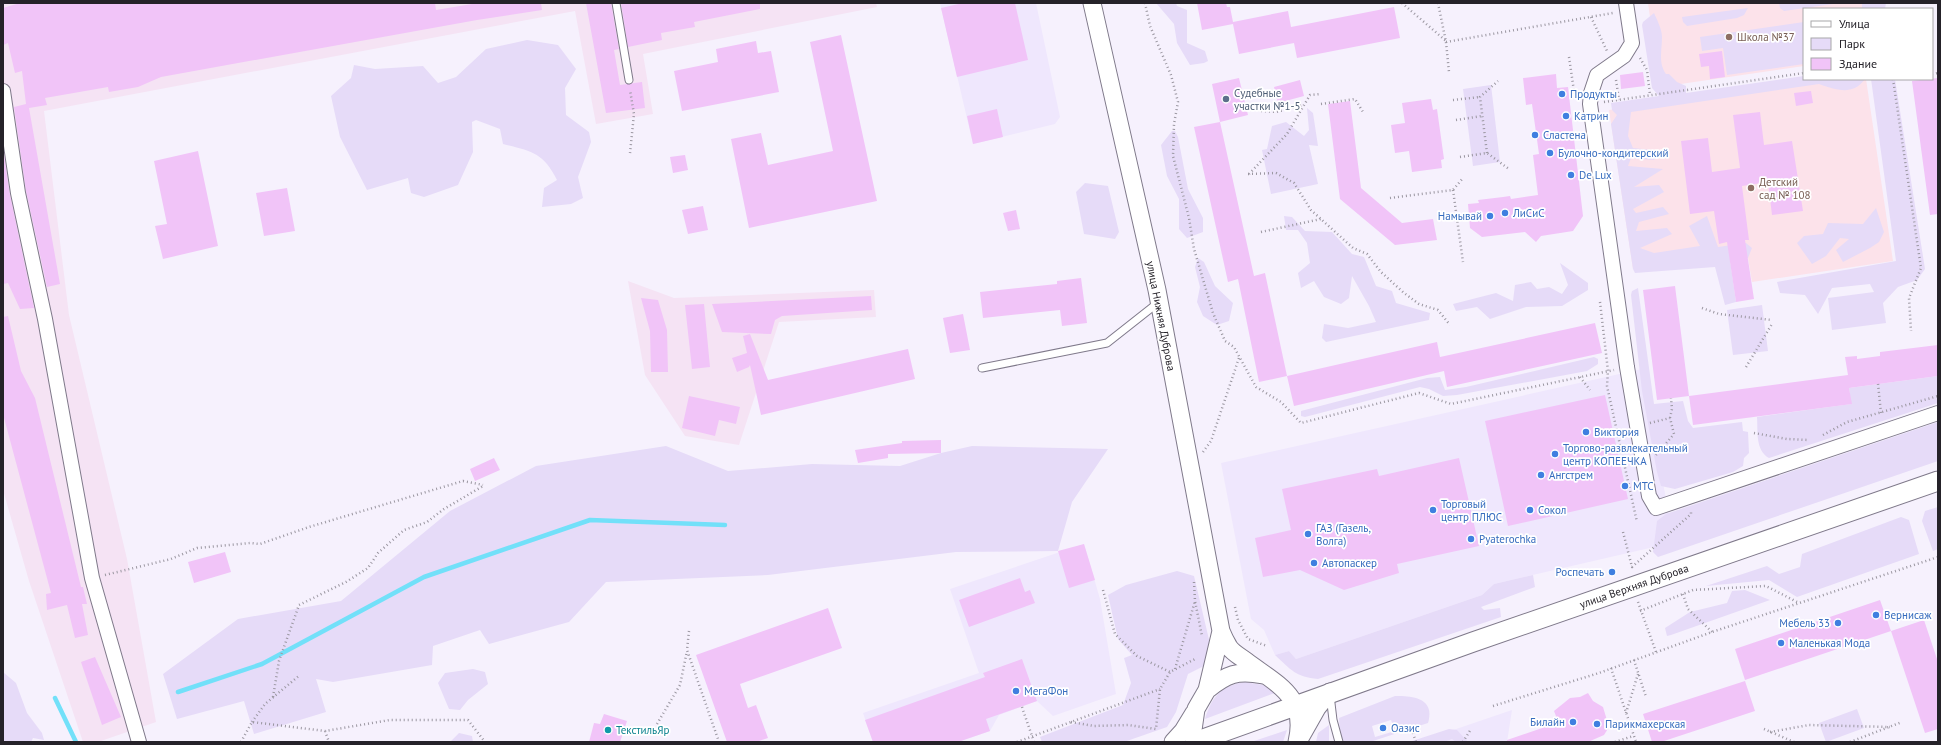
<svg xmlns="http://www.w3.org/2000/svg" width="1941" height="745" viewBox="0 0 1941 745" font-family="'PT Sans',sans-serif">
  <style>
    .built { fill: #efe7fd }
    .industrial { fill: #f5e3f4 }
    .education { fill: #fce2ea }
    .green { fill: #e6dbf8; fill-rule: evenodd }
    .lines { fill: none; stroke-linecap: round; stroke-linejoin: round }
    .stream { stroke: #72e0f9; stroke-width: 4.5 }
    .building { fill: #f1c4f8 }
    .service-casing { stroke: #7f798a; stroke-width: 9 }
    .minor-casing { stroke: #7f798a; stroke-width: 16 }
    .tertiary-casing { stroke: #7f798a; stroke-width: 19 }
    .secondary-casing { stroke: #7f798a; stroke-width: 21 }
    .path { stroke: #9b97a1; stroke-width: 2.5; stroke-dasharray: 1 3; stroke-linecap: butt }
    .service { stroke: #fff; stroke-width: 7 }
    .minor { stroke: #fff; stroke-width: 14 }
    .tertiary { stroke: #fff; stroke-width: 17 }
    .secondary { stroke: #fff; stroke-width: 19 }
    .education-dot { fill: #8d6e63; stroke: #fff; stroke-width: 1.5 }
    .shop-dot { fill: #3f7fe0; stroke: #fff; stroke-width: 1.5 }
    .service-dot { fill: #5c6f8a; stroke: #fff; stroke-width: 1.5 }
    .culture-dot { fill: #0f9aa8; stroke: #fff; stroke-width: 1.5 }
    .labels { text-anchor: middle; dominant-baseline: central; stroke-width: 3.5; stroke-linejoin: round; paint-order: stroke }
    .education-label { font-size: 11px; fill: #785e54; stroke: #fff; text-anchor: start }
    .service-label { font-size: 11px; fill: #4e5e75; stroke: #fff; text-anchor: start }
    .shop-label { font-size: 11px; fill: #366cbe; stroke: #fff; text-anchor: start }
    .street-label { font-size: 11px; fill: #252229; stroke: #fff }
    .culture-label { font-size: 11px; fill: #0d838f; stroke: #fff; text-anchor: start }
  </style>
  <rect width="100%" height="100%" fill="#f6f1fd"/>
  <path class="built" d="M940,3H1036L1060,117L1055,124L973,144Z
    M1642,369L1673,537L1667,544L1494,584L1482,595L1296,659L1289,651L1275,655L1264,630L1251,619L1221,463Z
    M1084,544L1100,599L1116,694L1053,716L1037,701L999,715L990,731L958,742H873L863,713L979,673L950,589Z
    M1512,710L1507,742H1418Z"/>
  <path class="industrial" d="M3,3H876L877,7L643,54L653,114L596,124L575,11L44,111L69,315L127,559L156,722L98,742H83L29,581L3,490Z
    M628,281L674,298L874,290L876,317L779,322L739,445L685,436L645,375Z"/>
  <path class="education" d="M1648,3H1880L1881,9H1804V66L1660,87Z
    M1815,79H1866L1893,261L1752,282L1747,252L1633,269L1609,110Z"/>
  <path class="green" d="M1156,3H1176L1177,6L1187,10V43L1205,51L1208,61L1204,63L1190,65L1177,43L1174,24Z
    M1779,3H1840L1784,11L1780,8Z
    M1862,3H1886L1885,9H1862Z
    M1748,8L1744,15L1737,18L1687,26L1683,22L1682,17Z
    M1654,13C1657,20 1662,29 1662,37C1662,50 1658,63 1666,74H1669L1677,82L1686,86V93L1804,76V79H1865C1853,96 1836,90 1819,84L1631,112L1628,136L1633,148L1661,151L1654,160L1631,158L1628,166L1663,169L1634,187L1659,185L1664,192L1633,209L1636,213L1663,207L1669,214L1639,222L1636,231L1667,228L1672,234L1640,248L1654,253L1700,246L1689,226L1707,216L1718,247L1746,243L1752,248L1748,258L1730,260L1736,302L1725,305L1715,267L1635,273L1633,269L1611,124L1617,115L1612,110L1611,103L1659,96L1652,88L1642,25L1643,22Z
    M1804,22V64L1727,75L1723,48L1702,51L1700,37Z
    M527,40L558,45L576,69L565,88L566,115L589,132L591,142L578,177L583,198L571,204L542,207L544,188L557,180C543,152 531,151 503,144L500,129L476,120L472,122L473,152L458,185L424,197L411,193L408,178L367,190L340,137L331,96L351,78L354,65L375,69L423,66L438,83L456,77L486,49Z
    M1871,79H1895L1925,269L1917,280L1898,287L1883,303L1886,323L1832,330L1828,298L1874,292L1870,284L1832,288L1818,314L1805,295L1780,293L1777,282L1896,261Z
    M1491,85L1500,162L1473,166L1463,89Z
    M1307,108L1313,113L1318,146L1309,145L1318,184L1271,194L1262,150L1267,149L1272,126L1286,122L1304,136L1309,130Z
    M1172,131H1175L1178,137L1188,189L1203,218V232L1187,238L1179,229V199L1167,176L1161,145Z
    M1085,183L1108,186L1119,232L1115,239L1084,234L1076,192Z
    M1876,208L1884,232L1879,242L1870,248L1843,262L1836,250L1849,239L1840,238L1826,256L1812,264L1797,243L1804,236L1823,234L1828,223L1863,224Z
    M1284,216L1292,217L1305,231L1332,232L1352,254L1364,257L1376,286L1392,291L1396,303L1430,313L1429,320L1326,342L1322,338L1324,324L1348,328L1376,322L1369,306L1352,276L1349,298L1341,304L1324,297L1314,281L1301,288L1298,273L1310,263L1307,243L1298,230H1286Z
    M1198,258L1204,262L1215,286L1233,303L1229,321L1217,325L1203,316L1197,302L1200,287L1195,267Z
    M1560,263L1588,283V290L1562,306L1526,307L1490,319L1477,307L1456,311L1453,304L1496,293L1513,301L1515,285L1531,282L1537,289L1549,287L1562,294L1568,285Z
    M1638,288L1654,404L1683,401L1688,421L1693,428L1742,422L1743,431L1748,432L1749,453L1744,458L1743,466L1733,472L1675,489L1661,486L1657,472L1642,391L1631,295L1632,291Z
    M1762,305L1768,351L1733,355L1727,310Z
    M1594,357L1598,359V364L1587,371L1457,395L1443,396L1429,389L1420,387L1305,417L1301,416V411L1427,378L1440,377L1445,390L1466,387Z
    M1938,376V403L1769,458C1755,450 1758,431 1757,417L1851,404L1849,388Z
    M1938,422V461L1658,557L1653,552L1657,521L1666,514Z
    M666,446L728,471L812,464L900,466L941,453L972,446L1108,449L1072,502L1058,551L956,552L768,575L606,582L569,622L489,644L480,630L433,646L432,665L333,682L316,679L326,712L254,734L244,701L177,719L163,674L238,619L341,601L450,511L536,466Z
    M1938,507V549L1933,551L1922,521L1925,511Z
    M1901,517L1909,520L1919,554L1797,597L1769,580L1706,586L1767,566L1779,574L1800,567L1802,554Z
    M1177,571L1194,576L1211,648L1204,666L1188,674L1176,712L1167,727L1124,742H1042L1040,737L1123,705L1131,683L1124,658L1132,655L1118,639L1108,595L1126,585Z
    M1533,575L1535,587L1481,607L1484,610L1500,608L1501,617L1318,679C1296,677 1291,670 1275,655L1289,651L1296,659L1482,595L1494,584Z
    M1745,590L1770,600L1671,635L1667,636L1665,628L1690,612L1727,603L1732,591Z
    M473,669L485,672L488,684L468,700L460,710L449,709L438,683L445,673Z
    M3,672L16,683L27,713L42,733L44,740L33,738L31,742H3Z
    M1245,682L1263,685L1275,693L1205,719C1212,696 1221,686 1245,682Z
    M1395,696C1406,696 1426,696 1429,710C1430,714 1429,720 1428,723L1370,742H1344L1340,734L1339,718ZM1391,720L1395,731L1375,737L1372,726Z
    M1857,709L1864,728L1826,742L1819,723Z
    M1329,725V742H1316L1318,733Z
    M1449,729L1457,730L1468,742H1456L1452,739L1444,742H1409Z
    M1287,730L1283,742H1251Z
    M459,733L472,736L473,742H450Z"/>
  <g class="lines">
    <path class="stream" d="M178,692L262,664L424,577L590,520L725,525
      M55,698L76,742"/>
  </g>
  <path class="building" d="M20,3H435L436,10L478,3H541L542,10L477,20L161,77L138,87L109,92L108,87L45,98L47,105L29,108L60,284L47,287L26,191L14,107L26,104L22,71L15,73L8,43L3,45V8Z
    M586,3H611L619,49L614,50L620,85L642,82L645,108L606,113Z
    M621,3H760V9L694,22L695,27L661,33L662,40L628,47Z
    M963,3H1015L1028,60L957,77L941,8Z
    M1197,3H1226L1227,7H1230L1233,22L1288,11L1291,27L1394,7L1400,38L1297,58L1294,43L1239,54L1233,24L1202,30Z
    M841,35L877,201L749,228L731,139L761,133L768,165L833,151L810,42Z
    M756,41L758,53L771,51L779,92L682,111L674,71L718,62L716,49Z
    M1722,51L1725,77L1710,79L1709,66L1701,67L1699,54Z
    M1643,72L1645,86L1621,89L1620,75Z
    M1556,74L1557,88L1568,87L1583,216L1573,231L1541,236L1536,242L1525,232L1482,237L1470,228L1468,204L1479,203L1478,200L1503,197L1510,196L1511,199L1538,195L1533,155L1539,154L1532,104L1526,105L1523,78Z
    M1239,78L1248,115L1220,122L1254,276L1265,273L1287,376L1259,382L1238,279L1228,282L1194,127L1220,122L1212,84Z
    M1938,78V214L1930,215L1912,81Z
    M1300,80L1304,96L1278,103L1274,87Z
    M1811,91L1813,103L1796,106L1794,93Z
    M1431,99L1433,110L1437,109L1444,159L1441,160L1442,168L1412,172L1409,151L1395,153L1391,125L1405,123L1402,103Z
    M1350,101L1361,188L1402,223L1433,219L1437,240L1395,245L1340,199L1328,104Z
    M997,109L1003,137L973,144L967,116Z
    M1760,112L1764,145L1792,141L1803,211L1772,215L1768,182L1742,186L1749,240H1745L1754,299L1736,302L1727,242L1719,244L1714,211L1690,214L1681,141L1708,138L1712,172L1740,168L1733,115Z
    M3,149L10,195L34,308L20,309L8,283L3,284Z
    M198,151L218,246L163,259L155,226L167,224L154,161Z
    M685,155L688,170L673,173L670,157Z
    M287,188L295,231L264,236L256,193Z
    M703,206L708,230L688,234L682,210Z
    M1016,210L1020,229L1008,231L1003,213Z
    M1081,278L1087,323L1062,326L1060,310L983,318L980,292L1057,284V281Z
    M1675,286L1689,396L1657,400L1643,290Z
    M871,296L872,310L782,316L775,320L771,334L722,332L712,304Z
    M641,298L658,300L667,330L668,372H651L650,331Z
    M704,304L710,367L692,369L685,305Z
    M963,314L970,350L950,353L943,318Z
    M8,316L21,371L35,398L81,587H83L87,604H82L88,635L75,638L67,605L47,610L46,594L51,593L3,414V317Z
    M1595,323L1602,353L1447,387L1444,371L1294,406L1287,376L1437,342L1440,357Z
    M750,334L768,380L908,349L915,379L761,415L750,365L749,367L737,372L732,358L747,353L743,336Z
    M1938,345V376L1849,388L1852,404L1693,425L1689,396L1848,375L1845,357L1857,356V359L1880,356V352Z
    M1605,395L1628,499L1508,526L1485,421Z
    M689,396L740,407L736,424L719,420L715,436L682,428Z
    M941,440V453L888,454V458L858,463L855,450L902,443V441Z
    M494,458L500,470L475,481L470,469Z
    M1459,458L1479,546L1397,564L1399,573L1344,590L1300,570L1263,577L1255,538L1291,530L1282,489L1377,469L1379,476Z
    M1084,544L1095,580L1069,588L1058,551Z
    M225,552L231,572L194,583L188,562Z
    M1020,578L1025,592L1030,590L1035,603L969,627L959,600Z
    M1880,600L1891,631L1924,620L1938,662V729L1925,733L1891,631L1745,680L1735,649Z
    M828,608L842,648L740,684L748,708L756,705L768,738L756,742H727L696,655Z
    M95,657L121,717L102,725L81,662Z
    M1022,659L1037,701L986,719L990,731L958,742H873L865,720L985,677L983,673Z
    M1745,681L1755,711L1661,742H1652L1643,714Z
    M1588,693L1593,701L1603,707L1609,727L1604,735L1588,742H1507V740L1551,725L1556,716L1554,711L1570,698L1580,697Z
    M604,714L627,721L620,742H589L594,723L600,724Z"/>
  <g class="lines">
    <defs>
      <path id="service" d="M616,3L629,80
        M982,368L1107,343L1159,302
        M1330,695L1333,720L1339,742"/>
      <path id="minor" d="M1626,3L1632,43L1624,56L1597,75L1591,93L1590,104L1627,367L1649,496L1656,508L1938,413
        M3,91L18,193L45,319L92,578L139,742"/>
      <path id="tertiary" d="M1092,3L1157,290L1221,631C1223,636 1226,642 1229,647C1233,653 1241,657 1246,661C1276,684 1308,696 1297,742
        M1207,690C1227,674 1237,670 1263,675
        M1300,738L1317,708L1330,692
        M1173,742L1183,731L1194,713
        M1195,742L1193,730L1196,709L1207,690L1221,631"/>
      <path id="secondary" d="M1195,742L1473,642L1938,481"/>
    </defs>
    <use href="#service" class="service-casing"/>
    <use href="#minor" class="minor-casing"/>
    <use href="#tertiary" class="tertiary-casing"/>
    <use href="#secondary" class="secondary-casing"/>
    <path class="path" d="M1145,3L1150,26L1171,75L1178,102L1174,124L1173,156L1189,218L1194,249L1213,313L1225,341L1234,347L1256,387L1281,402L1301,423L1419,393L1451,404L1614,370
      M1402,3L1446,41
      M1438,3L1446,42L1449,72
      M1591,17L1607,51
      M1446,42L1613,13
      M1569,57L1575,98
      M1640,58L1647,70L1650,95
      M1932,74L1938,73
      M1893,79L1921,268L1909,298L1911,331
      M1616,80L1619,100
      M1453,100L1480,97
      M1604,102L1804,73
      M1321,104L1355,99L1363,112
      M1261,111L1276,112L1303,105
      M1456,120L1482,116
      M630,153L634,114L630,90
      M1487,153L1480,97L1498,81
      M1460,157L1487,153L1509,169
      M1248,174L1276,173L1294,183L1311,210L1333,230L1353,248L1367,254L1381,272L1404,293L1419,304L1438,310L1450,325
      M1249,174L1287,134L1310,95L1320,94
      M1453,190L1463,262
      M1390,198L1453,190L1463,178
      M1261,232L1321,219
      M1600,302L1608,371L1607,386L1637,522
      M1702,308L1719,314L1772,320
      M1746,367L1772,324
      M1580,377L1590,390
      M1878,384L1881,413
      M1670,418L1672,409L1671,398
      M1650,423L1670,418L1674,434L1656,455
      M1754,433L1787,439L1809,440
      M1823,435L1847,422L1938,396
      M1203,452L1211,441L1239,358
      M1623,532L1632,567L1691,514V512
      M105,575L171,559L197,548L250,543L260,544L309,527L463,481L483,485
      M1194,582L1195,601L1202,636
      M1103,590L1115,634L1137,656L1170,672
      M1683,594L1688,609L1712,632
      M1638,602L1656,652
      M1235,607L1238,620L1248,639L1267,646
      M1640,611L1693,590L1766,586L1799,603
      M689,631L687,650L719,742
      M1634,660L1646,697
      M1611,668L1636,742
      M1175,669L1195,601
      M273,697L279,661L299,605L346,582L368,568L378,553L404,530L427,522L444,509L483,486
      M1493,706L1599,673L1712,632L1938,557
      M1022,707L1034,742
      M1626,713L1638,674
      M252,722L265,704L300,675
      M1071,722L1094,726L1128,725L1156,729L1160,689L1170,672L1197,658
      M657,724L680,685L687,651
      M1764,729L1794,742
      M325,731L329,742
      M1770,732L1809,725L1890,727
      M1413,733L1416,742
      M241,742L252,722L325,731L390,720H468L485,742
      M1017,742L1160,689
      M1463,742L1471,729
      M1615,742L1633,736
      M1850,742L1902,722"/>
    <use href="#service" class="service"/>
    <use href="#minor" class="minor"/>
    <use href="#tertiary" class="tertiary"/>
    <use href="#secondary" class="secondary"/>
  </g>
  <g class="education-dot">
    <circle cx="1729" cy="37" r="4"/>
    <circle cx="1751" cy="188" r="4"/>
  </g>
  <g class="shop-dot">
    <circle cx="1562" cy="94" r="4"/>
    <circle cx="1566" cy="116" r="4"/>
    <circle cx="1535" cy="135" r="4"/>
    <circle cx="1550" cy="153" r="4"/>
    <circle cx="1571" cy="175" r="4"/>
    <circle cx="1505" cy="213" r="4"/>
    <circle cx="1490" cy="216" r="4"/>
    <circle cx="1586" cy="432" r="4"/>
    <circle cx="1555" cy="454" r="4"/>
    <circle cx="1541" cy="475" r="4"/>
    <circle cx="1625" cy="486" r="4"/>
    <circle cx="1433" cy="510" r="4"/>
    <circle cx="1530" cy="510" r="4"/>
    <circle cx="1308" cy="534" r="4"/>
    <circle cx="1471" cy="539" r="4"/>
    <circle cx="1314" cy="563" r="4"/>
    <circle cx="1612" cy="572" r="4"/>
    <circle cx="1876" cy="615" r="4"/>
    <circle cx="1838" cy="623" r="4"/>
    <circle cx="1781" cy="643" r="4"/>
    <circle cx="1016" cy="691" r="4"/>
    <circle cx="1573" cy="722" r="4"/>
    <circle cx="1597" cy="724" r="4"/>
    <circle cx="1383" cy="728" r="4"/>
  </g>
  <circle class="service-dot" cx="1226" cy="99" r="4"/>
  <circle class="culture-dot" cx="608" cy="730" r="4"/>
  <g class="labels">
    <g class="education-label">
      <text x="1737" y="37">Школа №37</text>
      <text x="1759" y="182">Детский<tspan x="1759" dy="13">сад № 108</tspan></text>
    </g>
    <g class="service-label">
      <text x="1234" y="93">Судебные<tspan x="1234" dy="13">участки №1-5</tspan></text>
    </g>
    <g class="shop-label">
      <text x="1570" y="94">Продукты</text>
      <text x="1574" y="116">Катрин</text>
      <text x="1543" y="135">Сластена</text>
      <text x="1558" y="153">Булочно-кондитерский</text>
      <text x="1579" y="175">De Lux</text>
      <text x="1513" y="213">ЛиСиС</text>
      <text x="1482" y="216" text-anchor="end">Намывай</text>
      <text x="1594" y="432">Виктория</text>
      <text x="1563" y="448">Торгово-развлекательный<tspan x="1563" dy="13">центр КОПЕЕЧКА</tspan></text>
      <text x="1549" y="475">Ангстрем</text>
      <text x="1633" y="486">МТС</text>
      <text x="1441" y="504">Торговый<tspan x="1441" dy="13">центр ПЛЮС</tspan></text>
      <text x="1538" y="510">Сокол</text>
      <text x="1316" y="528">ГАЗ (Газель,<tspan x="1316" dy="13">Волга)</tspan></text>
      <text x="1479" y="539">Pyaterochka</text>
      <text x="1322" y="563">Автопаскер</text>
      <text x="1604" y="572" text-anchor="end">Роспечать</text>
      <text x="1884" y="615">Вернисаж</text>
      <text x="1830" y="623" text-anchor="end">Мебель 33</text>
      <text x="1789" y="643">Маленькая Мода</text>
      <text x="1024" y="691">МегаФон</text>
      <text x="1565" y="722" text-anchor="end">Билайн</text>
      <text x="1605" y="724">Парикмахерская</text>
      <text x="1391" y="728">Оазис</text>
    </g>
    <g class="street-label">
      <text transform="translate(1161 316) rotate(79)">улица Нижняя Дуброва</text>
      <text transform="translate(1634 586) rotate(-19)">улица Верхняя Дуброва</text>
    </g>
    <g class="culture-label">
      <text x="616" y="730">ТекстильЯр</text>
    </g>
  </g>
  <rect width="1941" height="745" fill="none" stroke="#252229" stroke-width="8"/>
  <rect x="1803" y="8" width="130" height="72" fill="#ffffff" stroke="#a8a7a9"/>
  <rect x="1811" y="21" width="20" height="6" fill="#ffffff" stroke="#a8a7a9"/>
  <text x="1839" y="28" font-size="12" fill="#252229">Улица</text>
  <rect x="1811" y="38" width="20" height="12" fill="#e6dbf8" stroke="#a8a7a9"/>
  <text x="1839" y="48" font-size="12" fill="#252229">Парк</text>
  <rect x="1811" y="58" width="20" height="12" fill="#f1c4f8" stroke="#a8a7a9"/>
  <text x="1839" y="68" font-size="12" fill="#252229">Здание</text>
</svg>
